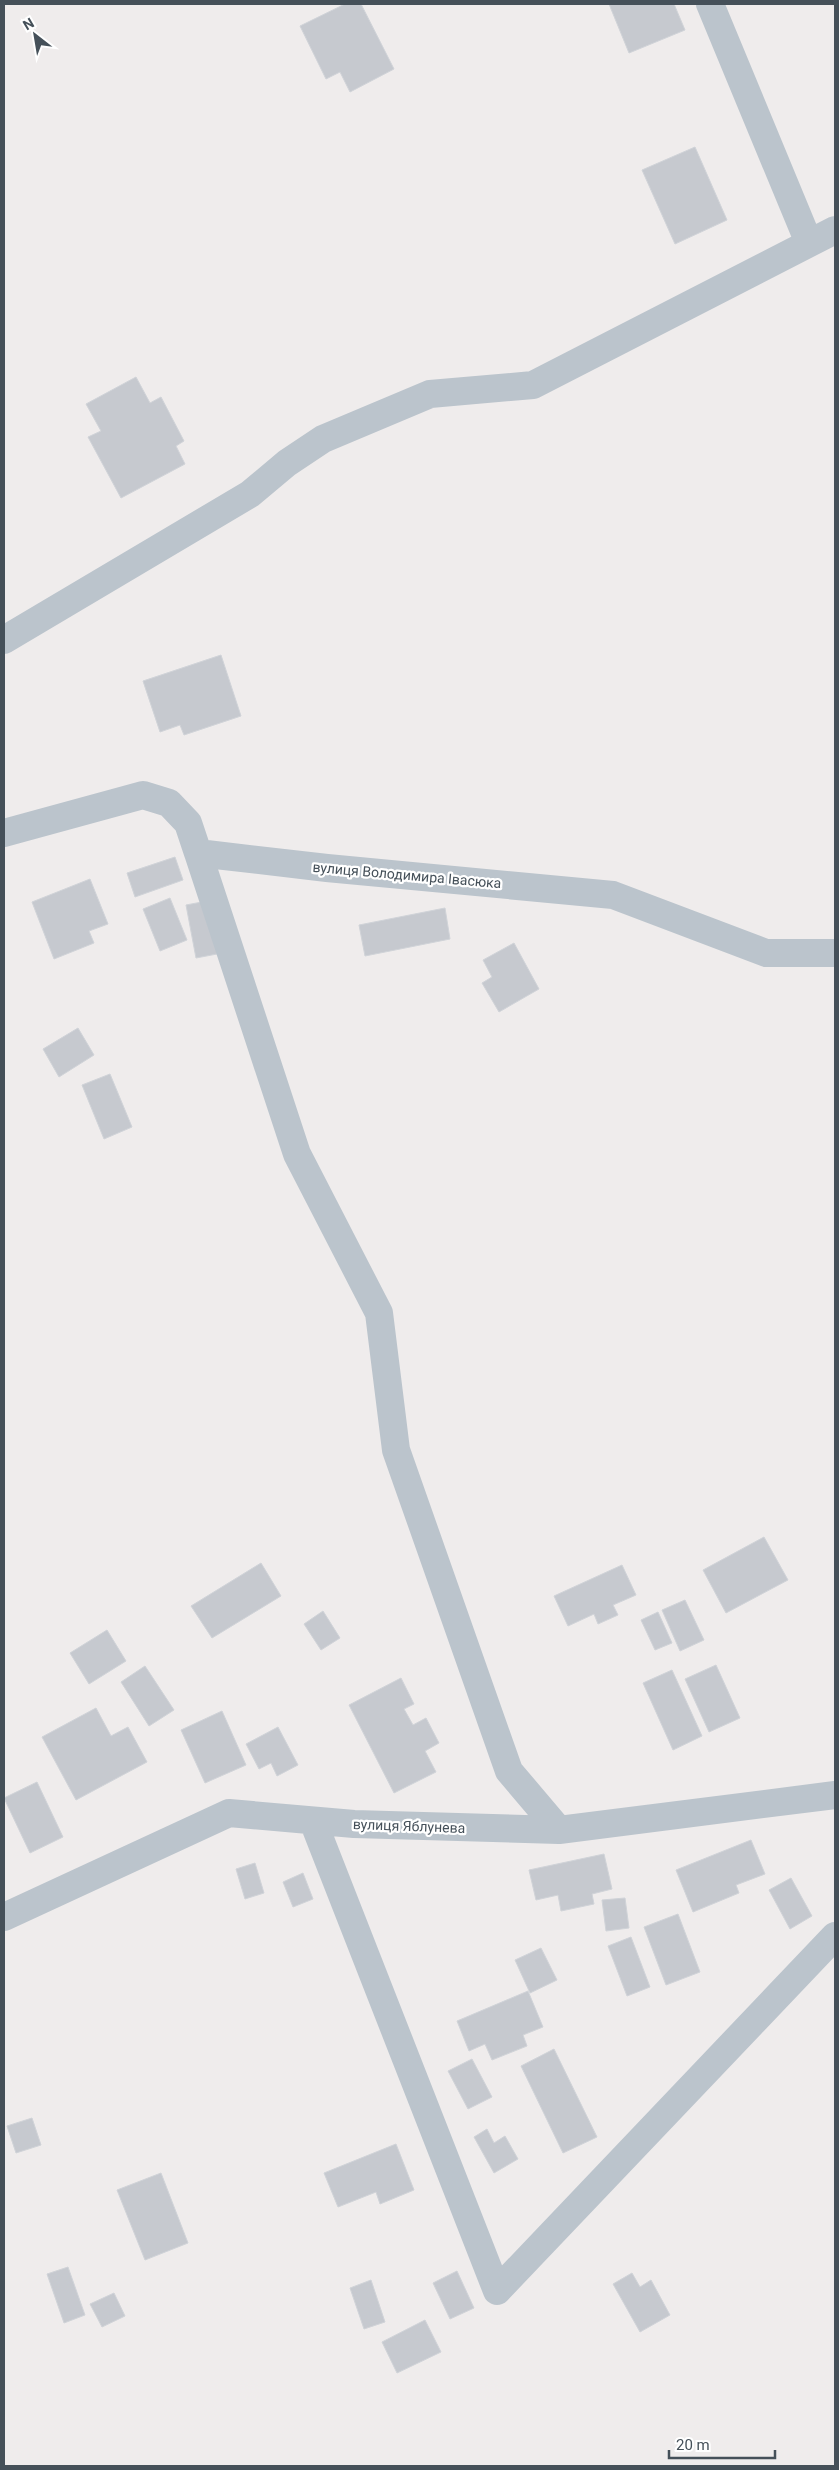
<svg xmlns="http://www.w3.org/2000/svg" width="839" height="2470" viewBox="0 0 839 2470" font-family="Roboto,sans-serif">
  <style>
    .building { fill: #c6c9cf; stroke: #d0d3d8 }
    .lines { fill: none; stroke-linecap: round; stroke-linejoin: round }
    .minor { stroke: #bbc4cc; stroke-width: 28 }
    .labels { text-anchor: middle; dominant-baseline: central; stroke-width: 4.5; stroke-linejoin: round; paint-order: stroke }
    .street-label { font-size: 14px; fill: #455059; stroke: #fff }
  </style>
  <rect width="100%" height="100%" fill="#efecec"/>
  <path class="building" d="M345,4H361L394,69L350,92L340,72L326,79L300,26Z
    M609,4H674L685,30L629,53Z
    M695,147L727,220L675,244L642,170Z
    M136,377L150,403L161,397L184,441L176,446L185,464L121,498L88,437L101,431L86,404Z
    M221,655L241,716L184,735L180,725L160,732L143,681Z
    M175,857L183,880L135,897L127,873Z
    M90,879L108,924L89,931L94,943L54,959L32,902Z
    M170,898L187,940L160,951L143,909Z
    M207,901L217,954L196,958L186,905Z
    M445,908L450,939L365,956L359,925Z
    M514,943L539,989L499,1012L482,983L492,977L483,960Z
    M78,1028L94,1055L59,1077L43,1049Z
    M110,1074L132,1127L104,1139L82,1085Z
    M764,1537L788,1580L726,1613L703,1570Z
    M261,1563L281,1596L212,1638L191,1606Z
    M622,1565L636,1595L613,1605L618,1615L598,1624L594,1614L568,1626L554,1596Z
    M685,1600L704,1640L680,1651L662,1610Z
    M323,1611L340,1638L321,1650L304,1624Z
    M658,1612L672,1643L655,1650L641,1620Z
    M107,1630L126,1661L89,1684L70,1653Z
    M716,1665L740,1718L709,1732L685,1679Z
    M145,1666L174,1710L149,1726L121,1682Z
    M672,1670L702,1736L673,1750L643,1683Z
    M401,1678L414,1704L404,1709L413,1725L426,1718L439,1743L425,1751L436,1772L394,1793L349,1705Z
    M96,1708L111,1736L128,1727L147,1762L76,1800L42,1737Z
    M222,1711L246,1765L205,1783L181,1730Z
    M278,1727L298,1765L277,1776L271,1763L259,1769L246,1744Z
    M37,1782L63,1837L30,1853L4,1798Z
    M751,1840L765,1874L736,1885L739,1893L693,1912L676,1870Z
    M604,1854L612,1889L592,1894L594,1904L561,1911L558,1895L536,1900L529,1870Z
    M255,1863L264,1893L245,1899L236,1869Z
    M303,1873L313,1899L293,1907L283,1882Z
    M791,1878L812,1916L790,1929L769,1890Z
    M625,1898L629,1928L606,1931L602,1900Z
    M678,1914L700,1972L666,1985L644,1927Z
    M631,1937L650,1987L627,1996L608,1946Z
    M541,1948L557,1980L530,1993L515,1960Z
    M528,1991L543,2027L523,2035L527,2046L492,2060L485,2044L469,2051L457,2021Z
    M554,2049L597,2137L563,2153L521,2066Z
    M472,2059L492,2097L468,2109L448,2071Z
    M32,2118L41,2145L16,2153L7,2126Z
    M487,2129L494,2143L505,2136L518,2159L494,2173L474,2137Z
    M396,2144L414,2190L380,2204L376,2192L338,2207L324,2173Z
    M161,2173L188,2243L145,2260L117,2190Z
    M68,2267L85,2315L64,2323L47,2274Z
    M457,2271L474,2308L450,2319L433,2283Z
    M632,2273L640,2287L651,2280L670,2315L640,2332L613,2284Z
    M371,2280L385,2322L364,2329L350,2288Z
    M114,2293L125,2316L102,2327L90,2304Z
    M425,2320L441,2352L397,2373L382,2342Z"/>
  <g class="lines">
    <path class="minor" d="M710,4L809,243
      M4,640L250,494L287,463L323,439L430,394L533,385L835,230
      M4,833L143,795L169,803L188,823L198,853L327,868L613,895L766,953H835
      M198,853L297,1154L379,1313L396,1450L509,1771L559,1830
      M313,1821L497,2291L835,1936
      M4,1917L229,1813L354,1824L559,1830L835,1795"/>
  </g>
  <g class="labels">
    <g class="street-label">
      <text transform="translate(407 875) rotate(5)">вулиця Володимира Івасюка</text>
      <text transform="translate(409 1826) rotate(2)">вулиця Яблунева</text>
    </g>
  </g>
  <rect width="839" height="2470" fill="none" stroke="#455059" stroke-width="10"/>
  <g transform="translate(35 35) rotate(329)" stroke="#ffffff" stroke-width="4" paint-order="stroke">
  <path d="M0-4L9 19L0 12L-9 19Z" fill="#455059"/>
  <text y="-8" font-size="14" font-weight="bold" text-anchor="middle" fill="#455059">N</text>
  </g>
  <path d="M669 2450v8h106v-8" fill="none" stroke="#455059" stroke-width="2.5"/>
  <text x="676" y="2450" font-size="15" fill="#455059" stroke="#ffffff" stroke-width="4" paint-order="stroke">20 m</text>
</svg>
